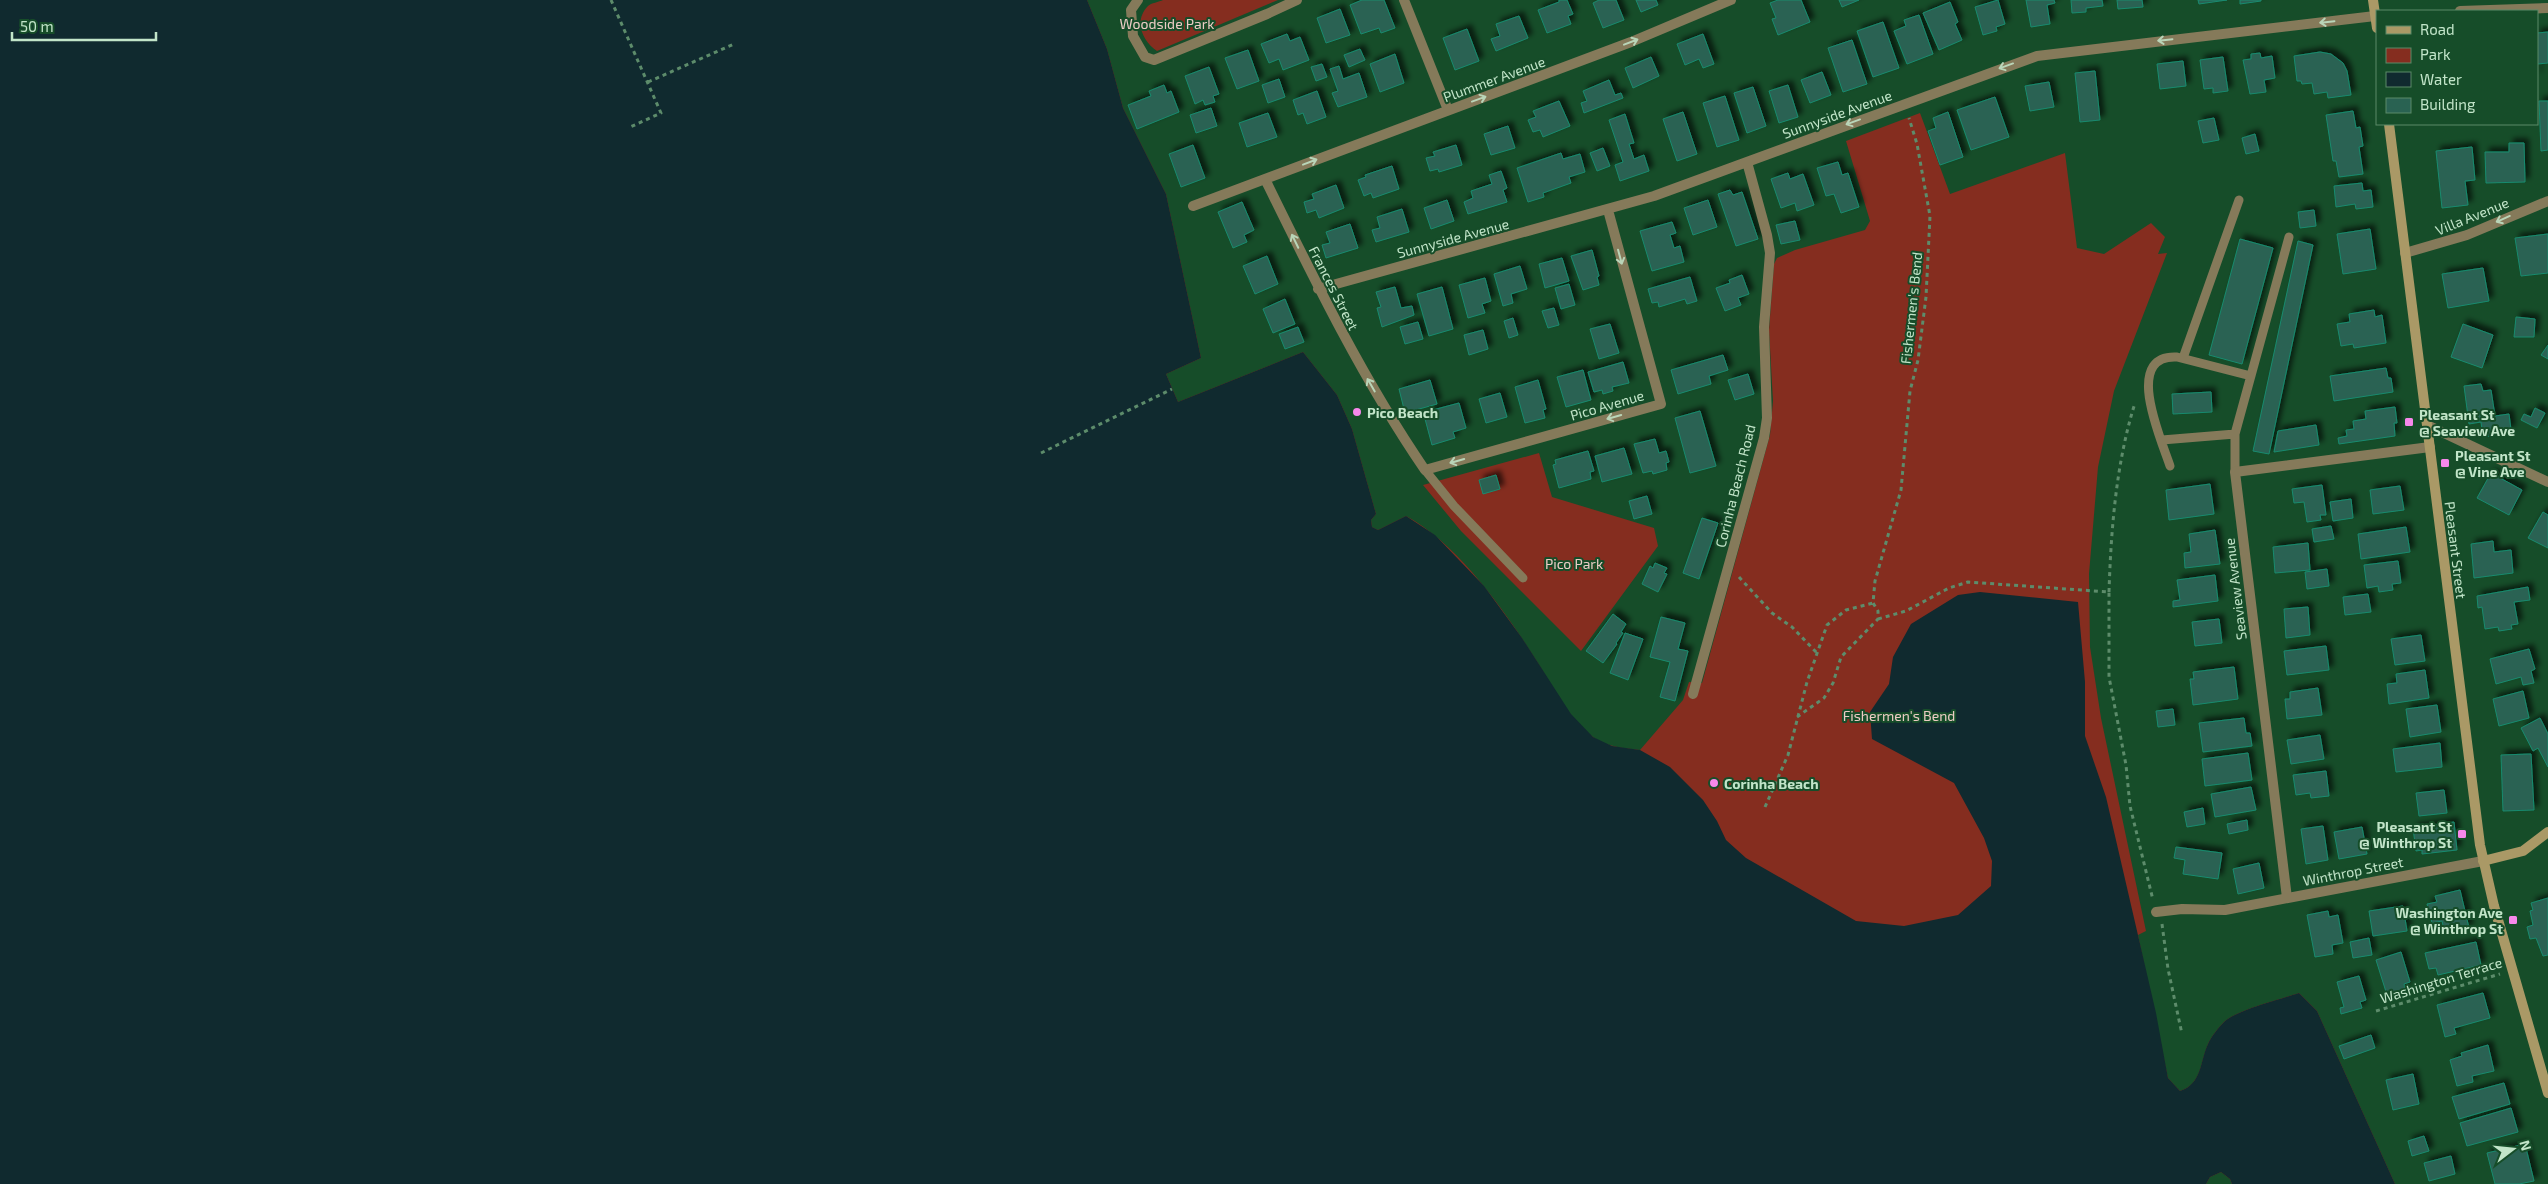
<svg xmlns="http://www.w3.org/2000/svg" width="2548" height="1184" viewBox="0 0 2548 1184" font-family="'Exo 2',sans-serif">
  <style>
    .green { fill: #852d1f }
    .water { fill: #102a2f }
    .building { fill: #296252; stroke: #198b6f; filter: url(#shadow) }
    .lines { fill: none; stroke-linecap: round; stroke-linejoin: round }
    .path { stroke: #5d8c6b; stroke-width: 3; stroke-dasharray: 4 4; stroke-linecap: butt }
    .service { stroke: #857a5a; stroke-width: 9 }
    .minor { stroke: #857a5a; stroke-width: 10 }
    .tertiary { stroke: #857a5a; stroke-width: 10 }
    .secondary { stroke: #a96; stroke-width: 10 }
    .oneway { stroke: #b9d5b8 }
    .poi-dot { fill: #f788eb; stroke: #164d29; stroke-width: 2 }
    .labels { text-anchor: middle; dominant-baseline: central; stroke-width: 4; stroke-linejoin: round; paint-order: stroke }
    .park-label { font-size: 14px; fill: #edccc5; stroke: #164d29 }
    .street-label { font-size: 14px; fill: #c2e5c9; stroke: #164d29 }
    .poi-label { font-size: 14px; font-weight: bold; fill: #c2e5c9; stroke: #164d29; text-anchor: start }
  </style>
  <defs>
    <filter id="shadow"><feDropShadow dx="4.5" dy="-4.5" stdDeviation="2.5" flood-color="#0009"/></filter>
  </defs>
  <rect width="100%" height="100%" fill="#164d29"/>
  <path class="green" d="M924,0H1087L1107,49L1123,108L1166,194L1201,358L1166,374L1178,402L1303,352L1337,395L1352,429L1376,514L1371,520L1372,527L1378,530L1406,516C1458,544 1505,611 1536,660C1552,685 1568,718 1593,737C1606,747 1624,748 1640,750L1683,700L1689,682L1702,683L1770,435L1773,401L1769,330L1774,264L1777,258L1795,250L1865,230L1870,221L1846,141L1920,113L1950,194L2065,153L2077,248L2104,254L2151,223L2165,237L2158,254L2167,253L2114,391L2098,467L2089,574L2090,647L2101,718L2146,931L2138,935L2168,1078L2180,1091C2202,1084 2200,1062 2208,1044C2211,1037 2218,1028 2224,1022C2236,1010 2281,999 2299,993L2317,1011L2395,1184H2232L2230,1179L2221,1172L2210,1177L2206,1184H2099L1051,310Z
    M1163,0H1278L1157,51C1143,42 1133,21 1148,6C1151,3 1159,2 1163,0Z
    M1539,453L1552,497L1654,528L1658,546L1581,651L1461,531L1423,485Z"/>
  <path class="water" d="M0,0H1087L1107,49L1123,108L1166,194L1201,358L1166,374L1178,402L1303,352L1337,395L1352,429L1376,514L1371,520L1372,527L1378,530L1406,516L1435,535L1484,586L1522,638L1571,714L1593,737L1612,746L1640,750L1670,767L1703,800L1717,821L1726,840L1746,858L1856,921L1904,926L1958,915L1991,886L1992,861L1984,838L1954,783L1872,739L1870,712L1889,684L1893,657L1911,624L1958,595L1980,592L2078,602L2085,682V736L2106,797L2156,1013L2168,1078L2180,1091C2202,1084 2200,1061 2208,1044C2211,1037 2218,1028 2224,1022C2236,1010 2281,999 2299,993L2317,1011L2395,1184H2232L2230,1179L2221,1172L2210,1177L2206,1184H0Z"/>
  <path class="building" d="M1362,0H1384L1395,28L1381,33L1379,28L1361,34L1350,5Z
    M1559,0H1567L1573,14L1568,16L1571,24L1547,33L1538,10L1559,2Z
    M1599,0H1616L1624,20L1603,28L1593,3Z
    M1636,0H1656L1658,5L1641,12Z
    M1778,0H1801L1810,22L1778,35L1772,19L1776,18L1770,3Z
    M1839,0H1859L1842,7Z
    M1998,0L2005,24L1996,27L1997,31L1983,35L1975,7Z
    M2026,0H2054L2055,3L2047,5L2050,24L2031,27Z
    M2071,0H2102L2103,6L2086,8V12L2072,13Z
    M2117,0H2142L2143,7L2118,9Z
    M2198,0H2227L2199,4Z
    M2240,0H2261V1L2240,4Z
    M1950,2L1958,22L1955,24L1962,40L1939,50L1923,13Z
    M1340,9L1350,35L1326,43L1317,18Z
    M1919,15L1933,54L1907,64L1894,31L1906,26L1904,20Z
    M1519,16L1528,38L1496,51L1491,39L1500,36L1496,24Z
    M1883,22L1899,68L1873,77L1857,31Z
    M1467,29L1479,61L1455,70L1443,38Z
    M2548,32V63L2537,64V77V33Z
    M1287,34L1290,41L1300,37L1309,60L1283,70L1279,59L1269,63L1261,44Z
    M1703,34L1714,64L1703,68L1699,59L1685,65L1677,44Z
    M1852,40L1867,84L1843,92L1828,48Z
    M1360,49L1365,60L1349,67L1344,55Z
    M1248,50L1259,81L1237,89L1225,58Z
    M2320,52L2331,54L2343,63L2347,71L2351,95L2328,98L2327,92L2314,94L2312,83L2302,84L2301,81H2297L2294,56Z
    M2260,53L2261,58L2272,56L2275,78L2264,80L2266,92L2250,94L2243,60L2251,59V54Z
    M1395,54L1404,83L1380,92L1370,64Z
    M1651,57L1659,76L1633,88L1625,68Z
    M2223,57L2228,91L2213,93V88L2204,89L2200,60Z
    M2183,61L2186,86L2160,89L2157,64Z
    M1322,64L1327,77L1316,81L1311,67Z
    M1339,66L1343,79L1359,73L1367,97L1338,107L1332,93L1338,91L1330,69Z
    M1209,67L1219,94L1213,96L1215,102L1205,105L1203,100L1195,104L1185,76Z
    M2095,71L2100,120L2080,122L2075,73Z
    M1822,72L1831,95L1810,103L1801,80Z
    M1279,79L1285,97L1268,103L1262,85Z
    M1609,80L1615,95L1621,93L1623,98L1584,113L1581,103L1587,101L1583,91Z
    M2049,82L2054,107L2030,111L2025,86Z
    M1164,85L1167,93L1171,91L1179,112L1137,129L1128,105L1151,96L1149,91Z
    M1788,85L1798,117L1779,123L1769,91Z
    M1753,87L1766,126L1747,133L1734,93Z
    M1317,91L1326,117L1307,124L1303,113L1298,115L1293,100Z
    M1725,96L1739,140L1717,147L1703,103Z
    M1995,97L2009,137L1971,150L1957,110Z
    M1559,101L1570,126L1543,137L1540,130L1533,132L1528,120L1536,117L1533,111Z
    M2539,101H2548V150L2541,151Z
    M1211,108L1217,126L1196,133L1190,115Z
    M2353,111L2356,128L2360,127L2363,146L2359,147L2363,174L2339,177L2336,161H2333L2326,115Z
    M1683,112L1697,154L1677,161L1663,119Z
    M1948,112L1963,157L1940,165L1928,131L1936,128L1933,118Z
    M1268,113L1277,137L1247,147L1239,123Z
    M1625,114L1634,143L1629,144L1634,159L1644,155L1649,171L1620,181L1615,165L1623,162L1609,120Z
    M2214,118L2219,140L2203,143L2198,121Z
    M1508,126L1515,148L1491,155L1484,134Z
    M2255,134L2259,151L2246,154L2242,138Z
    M2509,143H2524L2525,182L2486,183L2485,152H2509Z
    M1193,145L1205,178L1181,187L1169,154Z
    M1456,145L1462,165L1439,172L1438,169L1430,171L1426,158L1435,156L1433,152Z
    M2472,147L2475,180L2465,181L2468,205L2442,208L2436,151Z
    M1603,148L1610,166L1597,171L1590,153Z
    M1561,153L1563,159L1580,154L1585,172L1569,177L1571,183L1543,193L1544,197L1528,202L1517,168Z
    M1838,162L1842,175L1848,173L1859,207L1841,213L1834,194L1826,196L1817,168Z
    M1392,166L1399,189L1373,198L1371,193L1364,196L1358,180L1366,177L1365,175Z
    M1501,171L1507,188L1503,190L1507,202L1468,214L1464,202L1473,198L1471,191L1492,184L1489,175Z
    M1788,173L1790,179L1803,174L1814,205L1797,211L1795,203L1781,208L1771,179Z
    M2362,183L2363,191L2371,190L2373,207L2356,209L2355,204L2336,207L2334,186Z
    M1336,185L1344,208L1319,218L1316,210L1307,213L1304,202L1314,199L1312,194Z
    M1730,190L1733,195L1742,192L1758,239L1736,246L1718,194Z
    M1447,200L1454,221L1431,229L1424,208Z
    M1708,200L1717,227L1693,235L1684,208Z
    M1242,202L1254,230L1244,235L1247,242L1233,248L1218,212Z
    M1402,209L1409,232L1376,242L1372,230L1380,228L1377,217Z
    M2314,210L2316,226L2300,228L2298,212Z
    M1795,221L1800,240L1781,244L1776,225Z
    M1672,222L1676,233L1670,235L1674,248L1680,246L1684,262L1652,271L1640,231Z
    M1350,224L1358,248L1326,258L1322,245L1330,243L1326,232Z
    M2370,229L2376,269L2343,274L2337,234Z
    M2548,234V273L2521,276L2515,238Z
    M2240,239L2273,248L2242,364L2209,355Z
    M2298,241L2313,245L2269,454L2253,451Z
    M1592,250L1599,276L1597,277L1599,285L1583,290L1571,256Z
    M1267,256L1278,284L1255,294L1243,266Z
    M1562,258L1569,281L1545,288L1539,264Z
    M1520,266L1527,289L1511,294L1513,303L1503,306L1494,274Z
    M2483,268L2489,301L2448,308L2442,274Z
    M1742,275L1749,294L1738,298L1741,305L1725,311L1716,288L1730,283L1729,280Z
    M1690,277L1697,301L1687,304L1685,299L1659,307L1658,302L1652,303L1648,289Z
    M1485,278L1491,301L1482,304L1485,313L1468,318L1459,285Z
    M1569,284L1575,305L1561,309L1555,288Z
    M1395,287L1401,308L1412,306L1414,315L1382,327L1377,308L1381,307L1376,292Z
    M1442,287L1453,329L1429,336L1417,294Z
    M1285,299L1295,324L1273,333L1263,309Z
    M1554,308L1559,325L1548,328L1542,311Z
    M2374,310L2375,317L2382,315L2386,343L2354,348L2353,344L2341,346L2337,324L2350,322L2349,314Z
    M2516,317L2535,319L2534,337H2514Z
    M1513,318L1518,335L1509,338L1504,321Z
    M1418,322L1423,339L1405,344L1400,327Z
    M1610,324L1619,353L1599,359L1590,329Z
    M2463,324L2493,335L2482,368L2451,357Z
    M1298,327L1304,342L1285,349L1279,334Z
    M1483,330L1488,349L1469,355L1464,335Z
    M2548,345V359L2541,355Z
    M1723,355L1728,370L1709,376L1711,384L1678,394L1671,370Z
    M1623,362L1629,383L1612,387L1613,391L1603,394L1602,390L1594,392L1588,372Z
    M2386,368L2388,378H2391L2393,392L2334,401L2330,376Z
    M1583,370L1591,400L1566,407L1557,377Z
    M1748,374L1754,394L1735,400L1728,380Z
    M1430,380L1437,404L1405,413L1399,389Z
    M1538,380L1546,409L1543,410L1545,418L1525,423L1515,387Z
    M2481,384L2483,391L2491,390L2495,416L2509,414L2511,430L2491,432V436L2483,437L2481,422L2469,424L2464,386Z
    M2211,392L2212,412L2173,414L2172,394Z
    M1500,393L1507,417L1486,423L1479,399Z
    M1459,403L1466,428L1453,432L1455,438L1432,445L1425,419L1431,417L1429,411Z
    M2395,407L2397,423H2394L2395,436L2339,444L2338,438L2347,436L2346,430L2354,429L2353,421L2366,419L2365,411Z
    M2535,408L2545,413L2537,428L2521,420L2524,414L2531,417Z
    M1700,411L1716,466L1690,473L1675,418Z
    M2316,425L2319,445L2274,452L2278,431Z
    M1655,439L1659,453L1666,451L1669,462L1666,463L1667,470L1653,474L1652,471L1643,473L1634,444Z
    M1624,448L1632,474L1602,482L1595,456Z
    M1588,451L1594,471L1590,472L1591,479L1559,488L1553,465L1556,464L1555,460Z
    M2491,473L2522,490L2509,515L2477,498Z
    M1496,475L1500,489L1483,494L1479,480Z
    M2210,484L2214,514L2169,520L2166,490Z
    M2322,485L2326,515H2320L2321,520L2307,522L2304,502L2294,503L2292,489Z
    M2400,486L2404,510L2373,514L2370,490Z
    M1647,496L1652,514L1634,519L1629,501Z
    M2351,499L2353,518L2333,521L2330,502Z
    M2543,512L2548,515V548L2528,538Z
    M1702,518L1718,523L1699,579L1683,573Z
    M2331,526L2334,539L2314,542L2312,529Z
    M2406,527L2410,552L2361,559L2358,534Z
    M2215,530L2220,564L2185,568L2184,553L2191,552L2189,534Z
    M2493,541L2494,552L2511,550L2513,573L2474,578L2471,544Z
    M2308,543L2310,570L2275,573L2273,547Z
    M2398,561L2401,583L2392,584L2393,590L2379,592L2378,586L2367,588L2364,565Z
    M1655,563L1667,568L1664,573L1667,574L1658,592L1642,584L1650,566L1653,568Z
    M2327,569L2329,586L2307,589L2305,572Z
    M2215,575L2218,601L2173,607V601L2180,600L2177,580Z
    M2528,587L2530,600L2514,602L2518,624L2511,625L2512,629L2499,631L2498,627L2485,629L2482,607L2478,608L2477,596Z
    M2368,594L2371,612L2345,615L2343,597Z
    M2308,607L2310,635L2286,638L2284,609Z
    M1613,614L1626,624L1621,632L1623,633L1616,643L1617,644L1603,663L1586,651Z
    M1661,617L1685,623L1678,649L1688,651L1675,701L1660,697L1670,662L1650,657Z
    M2219,619L2222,643L2195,646L2192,622Z
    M1625,633L1643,639L1628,680L1610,673Z
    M2421,635L2425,661L2395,665L2391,639Z
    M2326,646L2329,670L2287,675L2284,651Z
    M2529,649L2535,669L2531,671L2534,683L2523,685L2521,677L2496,684L2490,659Z
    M2234,667L2238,699L2193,705L2190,679H2194L2193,672Z
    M2425,670L2429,698L2389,704L2387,684L2397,683L2396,674Z
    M2318,688L2322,715L2287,719L2285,699H2290V692Z
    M2523,691L2529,718L2499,726L2493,699Z
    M2437,705L2441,732L2410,737L2406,709Z
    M2173,709L2175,725L2158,727L2156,711Z
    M2244,718L2246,733H2250L2252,746L2203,752L2199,723Z
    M2540,718L2548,734V767L2538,748L2533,751L2521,728Z
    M2320,735L2324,759L2291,764L2287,740Z
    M2440,743L2442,767L2396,772L2393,749Z
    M2248,753L2252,780L2205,786L2202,759Z
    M2531,754L2534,810L2503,811L2501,755Z
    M2326,771L2329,796L2311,798L2310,793L2296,795L2293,775Z
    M2251,787L2256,810L2215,817L2211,794Z
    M2444,790L2447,813L2419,816L2416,793Z
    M2203,808L2205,824L2187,827L2184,812Z
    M2247,820L2248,830L2229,834L2227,824Z
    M2454,822L2457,850L2422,854V850L2416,851L2413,828Z
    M2323,826L2328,860L2306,864L2301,829Z
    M2362,827L2367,854L2339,859L2334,832Z
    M2176,847L2222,853L2218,879L2183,874L2185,860L2174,858Z
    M2259,863L2264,888L2238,894L2233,869Z
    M2460,890L2469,928L2445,934L2442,921L2432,923L2427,904L2437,902L2435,896Z
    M2548,898V955L2543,956L2536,938L2530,939L2527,927L2533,925L2530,911L2533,910L2531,903Z
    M2403,906L2407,931L2373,936L2369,911Z
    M2328,911L2329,917L2338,915L2343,943L2332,945L2333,954L2315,957L2307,915Z
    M2369,938L2372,955L2353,958L2350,942Z
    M2476,942L2481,965L2438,975L2436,968L2429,969L2425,953Z
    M2401,952L2410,982L2404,984L2405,989L2387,995L2376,960Z
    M2359,976L2366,1000L2360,1002L2362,1008L2341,1014L2340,1008L2344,1007L2337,982Z
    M2483,993L2490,1018L2454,1028L2456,1034L2445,1037L2437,1005Z
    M2371,1035L2375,1048L2344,1059L2339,1046Z
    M2488,1045L2494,1071L2472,1076L2473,1082L2457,1086L2450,1060L2462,1056L2461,1053Z
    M2413,1074L2419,1104L2393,1110L2386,1080Z
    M2504,1083L2510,1104L2459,1119L2452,1097Z
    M2511,1108L2518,1132L2467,1146L2460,1123Z
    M2424,1136L2429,1151L2412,1156L2408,1141Z
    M2525,1144L2534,1181L2519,1184H2495L2487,1153Z
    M2451,1156L2455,1174L2429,1181L2424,1163Z"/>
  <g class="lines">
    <path class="path" d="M611,0L661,113L628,128
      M648,82L734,44
      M1041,453L1172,389
      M1739,577L1772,613L1792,627L1817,653
      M2109,592C2111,530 2116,463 2135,403
      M1878,619L1906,611L1949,588L1968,582L2109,592V677L2126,765L2130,806L2153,900
      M1797,717L1824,698L1833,683L1841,657L1878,619V611L1873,603L1875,581L1901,490L1910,391L1918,360L1926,297L1930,216L1917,144L1909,118
      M1765,807L1788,755L1807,682L1827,625L1846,610L1873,603
      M2162,924L2168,969L2182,1034
      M2376,1011L2500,974"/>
    <path class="service" d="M2183,358L2239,200
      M2162,440L2235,434
      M2170,466C2162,441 2122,354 2177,357L2251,376
      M1425,470L1454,506L1523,578
      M2235,472V434L2289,237"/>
    <path class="minor" d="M1138,0L1131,10L1133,36L1145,57L1154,60L1267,14L1297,0
      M1404,0L1448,110
      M1265,179C1314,279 1362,378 1425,470L1661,404L1608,210
      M1193,206L1631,42L1731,0
      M2405,253L2467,235L2548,201
      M1318,289L1654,196L2037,56L2375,16
      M2427,425L2548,482
      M1693,694L1764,438L1767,418L1764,327L1770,253L1767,235L1747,162
      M2287,898L2235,472L2430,447
      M2156,912L2182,909L2225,910L2483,861"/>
    <path class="tertiary" d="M2460,11L2548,8"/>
    <path class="secondary" d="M2373,0L2377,28
      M2389,124L2480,845L2494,906L2548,1093
      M2483,861L2523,851L2548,832"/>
  </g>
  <defs><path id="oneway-shaft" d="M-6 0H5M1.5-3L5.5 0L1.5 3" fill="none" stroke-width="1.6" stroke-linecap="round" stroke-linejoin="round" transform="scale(1.25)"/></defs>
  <g class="oneway">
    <use href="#oneway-shaft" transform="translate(2327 22) rotate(174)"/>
    <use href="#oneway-shaft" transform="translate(2165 40) rotate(174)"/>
    <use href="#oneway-shaft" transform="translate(1631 42) rotate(-21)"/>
    <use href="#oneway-shaft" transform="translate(2006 66) rotate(160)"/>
    <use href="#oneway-shaft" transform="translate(1479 99) rotate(-20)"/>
    <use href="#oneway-shaft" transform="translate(1853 122) rotate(160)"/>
    <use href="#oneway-shaft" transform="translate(1310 162) rotate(-21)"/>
    <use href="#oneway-shaft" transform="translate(2503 219) rotate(156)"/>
    <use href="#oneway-shaft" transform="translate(1295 241) rotate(-116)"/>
    <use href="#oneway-shaft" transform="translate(1620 257) rotate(75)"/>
    <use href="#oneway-shaft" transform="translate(1371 385) rotate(-120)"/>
    <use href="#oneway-shaft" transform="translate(1614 417) rotate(164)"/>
    <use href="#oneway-shaft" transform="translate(1457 461) rotate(164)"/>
  </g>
  <g class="poi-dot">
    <circle cx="1357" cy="412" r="5"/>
    <rect x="2404" y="417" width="10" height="10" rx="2.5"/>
    <rect x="2440" y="458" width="10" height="10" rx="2.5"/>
    <circle cx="1714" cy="783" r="5"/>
    <rect x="2457" y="829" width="10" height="10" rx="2.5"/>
    <rect x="2508" y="915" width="10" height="10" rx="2.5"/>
  </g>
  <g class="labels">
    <g class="park-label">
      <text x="1167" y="23">Woodside Park</text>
      <text x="1574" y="563">Pico Park</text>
      <text x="1899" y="715">Fishermen's Bend</text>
    </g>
    <g class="street-label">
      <text transform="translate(1494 79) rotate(-20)">Plummer Avenue</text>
      <text transform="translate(1837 114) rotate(-20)">Sunnyside Avenue</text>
      <text transform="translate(2472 216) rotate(-22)">Villa Avenue</text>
      <text transform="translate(1453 238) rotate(-15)">Sunnyside Avenue</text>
      <text transform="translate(1334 288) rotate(63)">Frances Street</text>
      <text transform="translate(1911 308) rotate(-84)">Fishermen's Bend</text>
      <text transform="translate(1607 405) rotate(-16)">Pico Avenue</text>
      <text transform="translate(1735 486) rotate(-76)">Corinha Beach Road</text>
      <text transform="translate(2456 550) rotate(83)">Pleasant Street</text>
      <text transform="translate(2235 589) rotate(-97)">Seaview Avenue</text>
      <text transform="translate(2353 871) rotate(-11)">Winthrop Street</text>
      <text transform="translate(2441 980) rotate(-17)">Washington Terrace</text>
    </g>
    <g class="poi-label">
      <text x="1367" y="412">Pico Beach</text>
      <text x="2419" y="414">Pleasant St<tspan x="2419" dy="16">@ Seaview Ave</tspan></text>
      <text x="2455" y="455">Pleasant St<tspan x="2455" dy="16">@ Vine Ave</tspan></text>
      <text x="1724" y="783">Corinha Beach</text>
      <text x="2452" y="826" text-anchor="end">Pleasant St<tspan x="2452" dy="16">@ Winthrop St</tspan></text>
      <text x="2503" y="912" text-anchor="end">Washington Ave<tspan x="2503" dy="16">@ Winthrop St</tspan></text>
    </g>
  </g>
  <rect x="2376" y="10" width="162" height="115" fill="#164d29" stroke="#5b8a69"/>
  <rect x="2386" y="26" width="25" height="8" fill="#aa9966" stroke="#5b8a69"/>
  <text x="2420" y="35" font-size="15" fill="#c2e5c9">Road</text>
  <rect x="2386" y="48" width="25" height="15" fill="#852d1f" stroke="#5b8a69"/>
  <text x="2420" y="60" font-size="15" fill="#c2e5c9">Park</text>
  <rect x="2386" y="72" width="25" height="15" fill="#102a2f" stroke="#5b8a69"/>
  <text x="2420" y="85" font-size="15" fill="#c2e5c9">Water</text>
  <rect x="2386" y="98" width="25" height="15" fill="#296252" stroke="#5b8a69"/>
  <text x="2420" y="110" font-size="15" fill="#c2e5c9">Building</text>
  <g transform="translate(2513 1149) rotate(74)" stroke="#164d29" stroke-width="4" paint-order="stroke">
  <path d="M0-4L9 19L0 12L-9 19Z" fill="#c2e5c9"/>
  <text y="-8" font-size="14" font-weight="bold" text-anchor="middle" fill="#c2e5c9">N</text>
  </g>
  <path d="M12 32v8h144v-8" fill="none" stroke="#c2e5c9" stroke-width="2.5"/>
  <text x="20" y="32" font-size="15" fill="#c2e5c9" stroke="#164d29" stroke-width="4" paint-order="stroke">50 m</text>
</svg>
